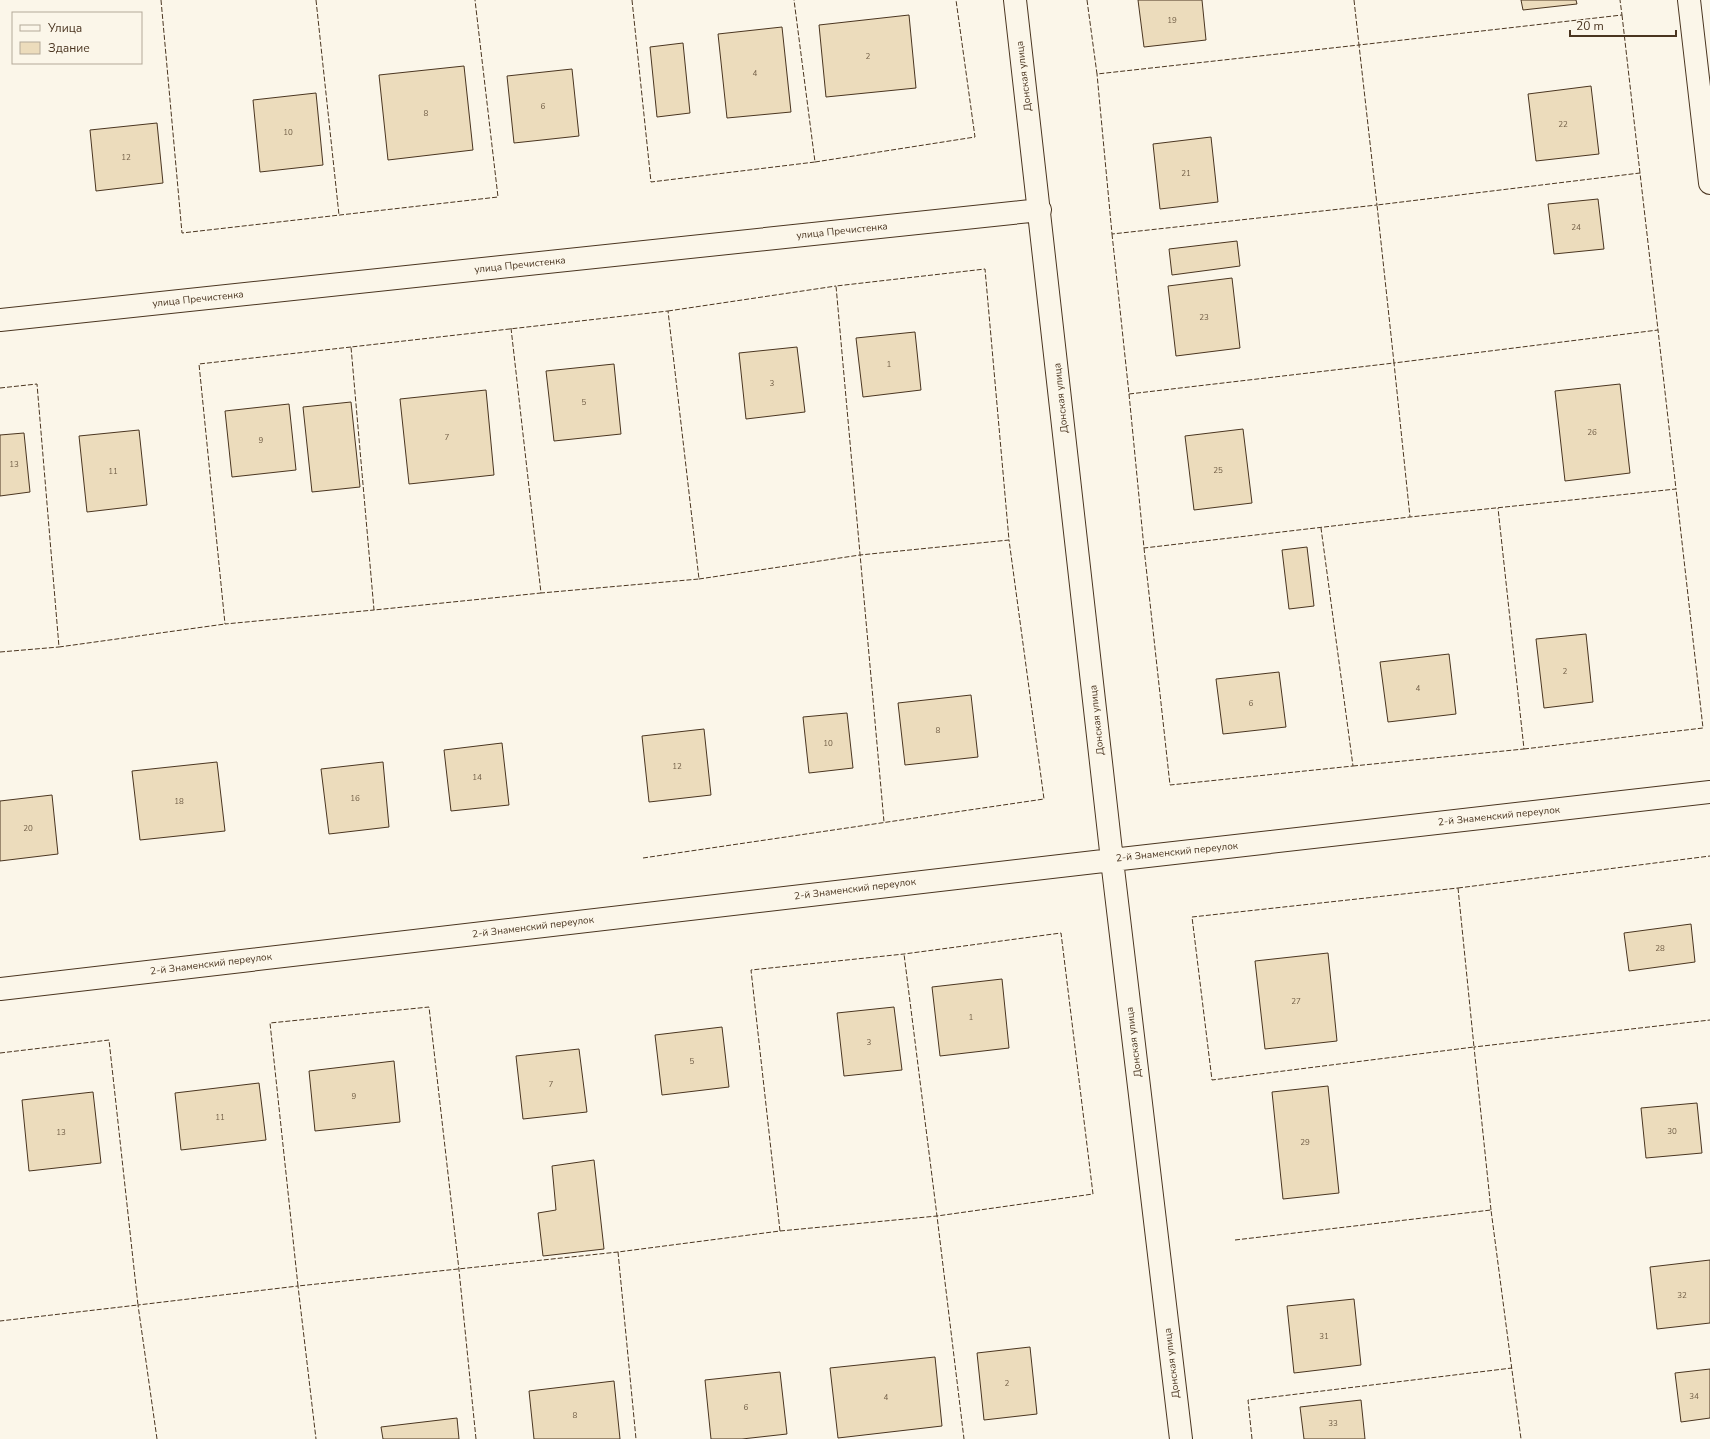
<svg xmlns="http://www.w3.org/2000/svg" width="1710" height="1439" viewBox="0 0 1710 1439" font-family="'Nunito Sans',sans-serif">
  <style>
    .building { fill: #ecdcbc; stroke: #4a3520 }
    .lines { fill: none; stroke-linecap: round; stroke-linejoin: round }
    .street-casing { stroke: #4a3520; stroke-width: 24 }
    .street { stroke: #fbf6e9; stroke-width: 22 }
    .fence { stroke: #4a3520; stroke-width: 1; stroke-dasharray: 5 2; stroke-linecap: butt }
    .labels { text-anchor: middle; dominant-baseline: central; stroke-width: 3; stroke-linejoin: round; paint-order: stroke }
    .number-label { font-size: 8px; fill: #725f47 }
    .street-label { font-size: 10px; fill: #4a3520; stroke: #fbf6e9 }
  </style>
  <rect width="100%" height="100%" fill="#fbf6e9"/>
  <path class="building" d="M1138,0H1202L1206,40L1144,47Z
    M1521,0H1576L1577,4L1523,10Z
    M909,15L916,88L826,97L819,25Z
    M782,27L791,112L727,118L718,34Z
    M683,43L690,113L657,117L650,47Z
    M464,66L473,150L388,160L379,75Z
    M572,69L579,136L514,143L507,76Z
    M1591,86L1599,154L1536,161L1528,94Z
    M316,93L323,165L260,172L253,100Z
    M157,123L163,183L96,191L90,130Z
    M1211,137L1218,202L1160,209L1153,144Z
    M1598,199L1604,249L1554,254L1548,204Z
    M1237,241L1240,266L1172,275L1169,249Z
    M1232,278L1240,348L1176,356L1168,286Z
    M915,332L921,390L863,397L856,338Z
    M797,347L805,412L746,419L739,353Z
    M614,364L621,434L554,441L546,371Z
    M1620,384L1630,473L1565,481L1555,391Z
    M486,390L494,475L409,484L400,399Z
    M351,402L360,487L312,492L303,407Z
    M289,404L296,470L232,477L225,411Z
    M1243,429L1252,503L1194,510L1185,436Z
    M139,430L147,505L87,512L79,436Z
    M24,433L30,492L0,496V435Z
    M1307,547L1314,606L1289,609L1282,550Z
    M1586,634L1593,702L1544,708L1536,639Z
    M1449,654L1456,714L1388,722L1380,662Z
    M1279,672L1286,727L1223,734L1216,679Z
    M971,695L978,757L905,765L898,703Z
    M847,713L853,768L809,773L803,717Z
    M704,729L711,795L649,802L642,736Z
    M502,743L509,805L451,811L444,750Z
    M217,762L225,831L140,840L132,771Z
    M383,762L389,827L329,834L321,769Z
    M52,795L58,854L0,861V801Z
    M1691,924L1695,962L1629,971L1624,933Z
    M1328,953L1337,1041L1265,1049L1255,961Z
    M1002,979L1009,1048L940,1056L932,987Z
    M894,1007L902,1070L844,1076L837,1013Z
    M722,1027L729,1087L662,1095L655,1035Z
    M579,1049L587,1112L523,1119L516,1056Z
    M394,1061L400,1122L315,1131L309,1071Z
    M259,1083L266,1140L181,1150L175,1093Z
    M1328,1086L1339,1193L1283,1199L1272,1092Z
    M93,1092L101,1163L29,1171L22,1100Z
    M1697,1103L1702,1153L1646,1158L1641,1108Z
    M594,1160L604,1249L543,1256L538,1213L556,1210L552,1166Z
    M1710,1260V1323L1657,1329L1650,1267Z
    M1354,1299L1361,1365L1294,1373L1287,1306Z
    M1030,1347L1037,1414L984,1420L977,1353Z
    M935,1357L942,1426L838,1438L830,1368Z
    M1710,1369V1418L1681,1422L1675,1373Z
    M780,1372L787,1434L742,1439H711L705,1380Z
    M614,1381L620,1439H534L529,1391Z
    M1361,1400L1365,1439H1304L1300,1407Z
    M457,1418L459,1439H383L381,1427Z"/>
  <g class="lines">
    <defs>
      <path id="street" d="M1015,0L1112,860L1181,1439
        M1689,0L1710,183
        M0,320L1040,210
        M0,989L1112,860L1710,792"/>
    </defs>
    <use href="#street" class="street-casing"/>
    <use href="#street" class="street"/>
    <path class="fence" d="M161,0L182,233L498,197L475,0
      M316,0L339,215
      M632,0L651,182L815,162L794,0
      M1087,0L1097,74L1359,45L1377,205L1112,234L1097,74
      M1354,0L1359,45L1622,15L1620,0
      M1622,15L1640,173
      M815,162L975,137L956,0
      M1112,234L1129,394L1394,363L1377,205L1640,173L1658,330L1394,363L1410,517L1676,489L1658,330
      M668,311L836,286
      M511,328L541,593L374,610L351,347L668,311L699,579L541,593
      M351,347L199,364L225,624L374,610
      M0,388L37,384L59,647L225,624
      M1129,394L1144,548L1410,517
      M1144,548L1170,785L1353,766L1321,528
      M699,579L860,555L1009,540L985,269L836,286L884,822
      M0,652L59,647
      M1524,749L1703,728L1676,489
      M1353,766L1524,749L1498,508
      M643,858L1044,799L1009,540
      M1458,888L1474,1047L1212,1080L1192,917Z
      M1458,888L1710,856
      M0,1053L109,1040L138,1305L0,1321
      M1491,1210L1474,1047L1710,1020
      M780,1231L751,970L904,954L1061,933L1093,1194L937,1216L904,954
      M1235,1240L1491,1210L1521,1439
      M618,1252L636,1439
      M157,1439L138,1305L298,1286L316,1439
      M476,1439L459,1270L429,1007L270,1023L298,1286L618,1252L780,1231L937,1216L964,1439
      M1252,1439L1248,1400L1512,1368"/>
  </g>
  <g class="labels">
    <g class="number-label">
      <text x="1172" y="20">19</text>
      <text x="868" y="56">2</text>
      <text x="755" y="73">4</text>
      <text x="543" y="106">6</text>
      <text x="426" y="113">8</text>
      <text x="1563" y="124">22</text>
      <text x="288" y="132">10</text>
      <text x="126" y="157">12</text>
      <text x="1186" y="173">21</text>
      <text x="1576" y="227">24</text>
      <text x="1204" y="317">23</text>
      <text x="889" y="364">1</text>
      <text x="772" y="383">3</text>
      <text x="584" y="402">5</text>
      <text x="1592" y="432">26</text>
      <text x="447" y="437">7</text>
      <text x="261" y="440">9</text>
      <text x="14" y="464">13</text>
      <text x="1218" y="470">25</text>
      <text x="113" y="471">11</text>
      <text x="1565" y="671">2</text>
      <text x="1418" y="688">4</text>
      <text x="1251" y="703">6</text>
      <text x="938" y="730">8</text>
      <text x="828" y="743">10</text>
      <text x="677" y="766">12</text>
      <text x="477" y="777">14</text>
      <text x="355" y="798">16</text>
      <text x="179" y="801">18</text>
      <text x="28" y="828">20</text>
      <text x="1660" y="948">28</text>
      <text x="1296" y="1001">27</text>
      <text x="971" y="1017">1</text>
      <text x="869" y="1042">3</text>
      <text x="692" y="1061">5</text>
      <text x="551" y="1084">7</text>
      <text x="354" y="1096">9</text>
      <text x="220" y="1117">11</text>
      <text x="1672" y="1131">30</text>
      <text x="61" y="1132">13</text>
      <text x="1305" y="1142">29</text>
      <text x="1682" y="1295">32</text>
      <text x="1324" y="1336">31</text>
      <text x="1007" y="1383">2</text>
      <text x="1694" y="1396">34</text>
      <text x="886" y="1397">4</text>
      <text x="746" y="1407">6</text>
      <text x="575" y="1415">8</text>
      <text x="1333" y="1423">33</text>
    </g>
    <g class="street-label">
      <text transform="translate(1024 76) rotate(-97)">Донская улица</text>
      <text transform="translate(842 231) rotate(-6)">улица Пречистенка</text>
      <text transform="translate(520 265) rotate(-6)">улица Пречистенка</text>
      <text transform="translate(198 299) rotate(-6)">улица Пречистенка</text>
      <text transform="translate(1061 398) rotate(-96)">Донская улица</text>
      <text transform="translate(1097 720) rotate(-96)">Донская улица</text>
      <text transform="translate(1499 816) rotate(-6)">2-й Знаменский переулок</text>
      <text transform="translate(1177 852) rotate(-6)">2-й Знаменский переулок</text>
      <text transform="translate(855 889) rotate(-7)">2-й Знаменский переулок</text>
      <text transform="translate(533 927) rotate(-7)">2-й Знаменский переулок</text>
      <text transform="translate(211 964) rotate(-7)">2-й Знаменский переулок</text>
      <text transform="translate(1134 1042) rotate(-97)">Донская улица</text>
      <text transform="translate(1172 1363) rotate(-97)">Донская улица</text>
    </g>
  </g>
  <rect x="12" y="12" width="130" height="52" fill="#fbf6e9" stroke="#b4a999"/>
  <rect x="20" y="25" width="20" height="6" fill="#fbf6e9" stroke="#b4a999"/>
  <text x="48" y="32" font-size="12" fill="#4a3520">Улица</text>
  <rect x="20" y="42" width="20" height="12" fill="#ecdcbc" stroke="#b4a999"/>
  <text x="48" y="52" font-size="12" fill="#4a3520">Здание</text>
  <path d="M1570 30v6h106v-6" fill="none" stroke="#4a3520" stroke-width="2"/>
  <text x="1576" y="30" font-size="12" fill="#4a3520" stroke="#fbf6e9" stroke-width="3" paint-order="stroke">20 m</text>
</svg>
